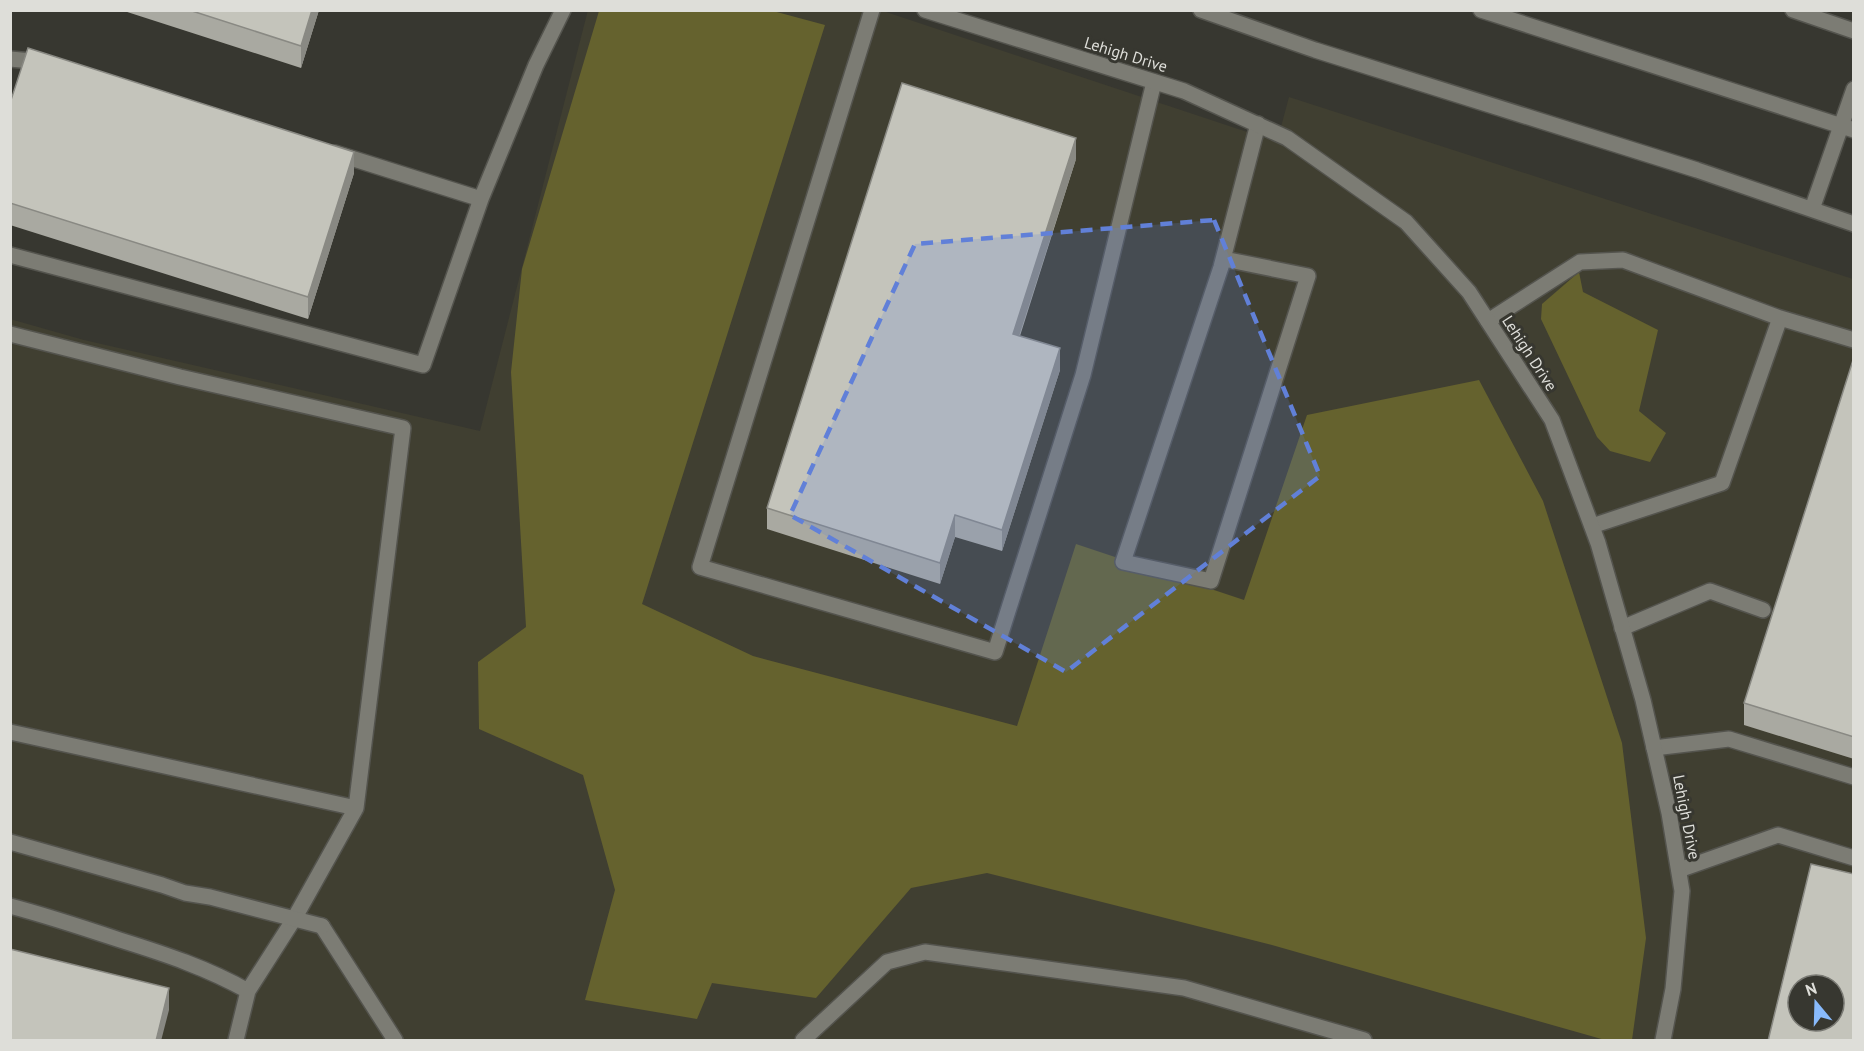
<svg xmlns="http://www.w3.org/2000/svg" width="1864" height="1051" viewBox="0 0 1864 1051" font-family="'PT Sans',sans-serif">
  <style>
    .built { fill: #403f31; fill-rule: evenodd }
    .green { fill: #65622e }
    .lines { fill: none; stroke-linecap: round; stroke-linejoin: round }
    .lane-casing { stroke: #54544e; stroke-width: 18 }
    .street-casing { stroke: #54544e; stroke-width: 18 }
    .lane { stroke: #7c7c74; stroke-width: 15 }
    .street { stroke: #7c7c74; stroke-width: 15 }
    .wall { fill: #a9a9a1 }
    .shaded-wall { fill: #898983 }
    .building { fill: #c4c4bb; stroke: #898983; stroke-width: 1.5; fill-rule: evenodd }
    .marked { fill: #6180d8; fill-opacity: 0.2; stroke: #6180d8; stroke-width: 4.5; stroke-dasharray: 12 8; stroke-linejoin: round }
    .labels { text-anchor: middle; dominant-baseline: central; stroke-width: 6; stroke-linejoin: round; paint-order: stroke }
    .street-label { font-size: 16px; fill: #deded9; stroke: #373730 }
  </style>
  <rect width="100%" height="100%" fill="#373730"/>
  <path class="built" d="M588,10L883,11L1277,142L1289,97L1853,279V1040H11L10,319L84,340L480,431ZM1798,985H1834V1021H1798Z"/>
  <path class="green" d="M599,11H773L825,25L642,604L753,656L1017,726L1076,544L1244,600L1307,415L1479,380L1543,501L1622,743L1646,938L1632,1040H1605L1272,945L987,873L911,888L816,998L712,983L697,1019L585,1000L615,890L583,775L479,729L478,662L526,627L511,372L522,269Z
    M1579,272L1583,292L1658,330L1639,411L1666,433L1650,462L1610,451L1597,437L1541,319L1542,304Z"/>
  <g class="lines">
    <defs>
      <path id="lane" d="M872,10L700,567L995,652L1083,375L1154,82
        M1201,10L1315,50L1697,170L1854,224
        M1481,10L1854,130
        M1793,10L1854,31
        M10,59L43,62
        M335,153L481,199
        M1812,209L1854,89
        M10,255L423,365L481,199L536,65L563,10
        M1224,259L1308,276L1211,581L1123,562L1221,267L1258,124
        M1488,321L1580,262L1623,260L1780,318L1854,340
        M10,334L180,377L403,428L356,808L10,732
        M1592,526L1722,483L1780,318
        M1622,628L1710,591L1763,610
        M1654,748L1729,739L1854,777
        M1679,870L1778,835L1854,858
        M10,906C48,916 84,928 120,940C165,954 207,968 248,991
        M322,926L395,1040
        M236,1040L248,991L294,919L356,808
        M803,1040L887,962L925,952L1184,988L1364,1040"/>
      <path id="street" d="M925,10L1184,91L1287,138L1406,222L1469,292L1552,420L1598,543L1643,700L1669,813L1682,891L1673,989L1663,1040
        M10,842L162,885L185,893L210,897L322,926"/>
    </defs>
    <use href="#lane" class="lane-casing"/>
    <use href="#street" class="street-casing"/>
    <use href="#lane" class="lane"/>
    <use href="#street" class="street"/>
  </g>
  <path class="wall" d="M121,10H319L301,68Z
    M10,103L354,173L308,319L10,225Z
    M1076,159L1020,336L1060,370L1002,551L955,537L940,584L767,529V508Z
    M1854,357V759L1744,725V703Z"/>
  <path class="shaded-wall" d="M312,10H319L301,68V46Z
    M1076,138V159L1013,355V334Z
    M354,152V173L308,319V297Z
    M1060,348V370L1002,551V530Z
    M955,515V537L940,584V563Z
    M169,988V1010L161,1041H156Z"/>
  <path class="building" d="M189,10H312L301,46Z
    M28,48L354,152L308,297L10,203V103Z
    M902,83L1076,138L1013,334L1060,348L1002,530L955,515L940,563L767,508Z
    M1854,357V737L1744,703Z
    M1811,864L1854,874V1041H1768ZM1798,985H1834V1021H1798Z
    M10,949L169,988L156,1041H10Z"/>
  <path class="marked" d="M1214,220L1320,476L1066,672L790,515L915,244Z"/>
  <g class="labels">
    <g class="street-label">
      <text transform="translate(1126 54) rotate(17)">Lehigh Drive</text>
      <text transform="translate(1530 353) rotate(57)">Lehigh Drive</text>
      <text transform="translate(1687 817) rotate(79)">Lehigh Drive</text>
    </g>
  </g>
  <rect width="1864" height="1051" fill="none" stroke="#deded9" stroke-width="24"/>
  <g transform="translate(1816 1003) rotate(341)"><circle r="28" fill="#373730" stroke="#7a7a74" stroke-width="1.5"/>
  <path d="M0-4.5L10 22L0 15L-10 22Z" fill="#88bafc"/>
  <text y="-9" font-size="16" font-weight="bold" text-anchor="middle" fill="#deded9">N</text>
  </g>
</svg>
